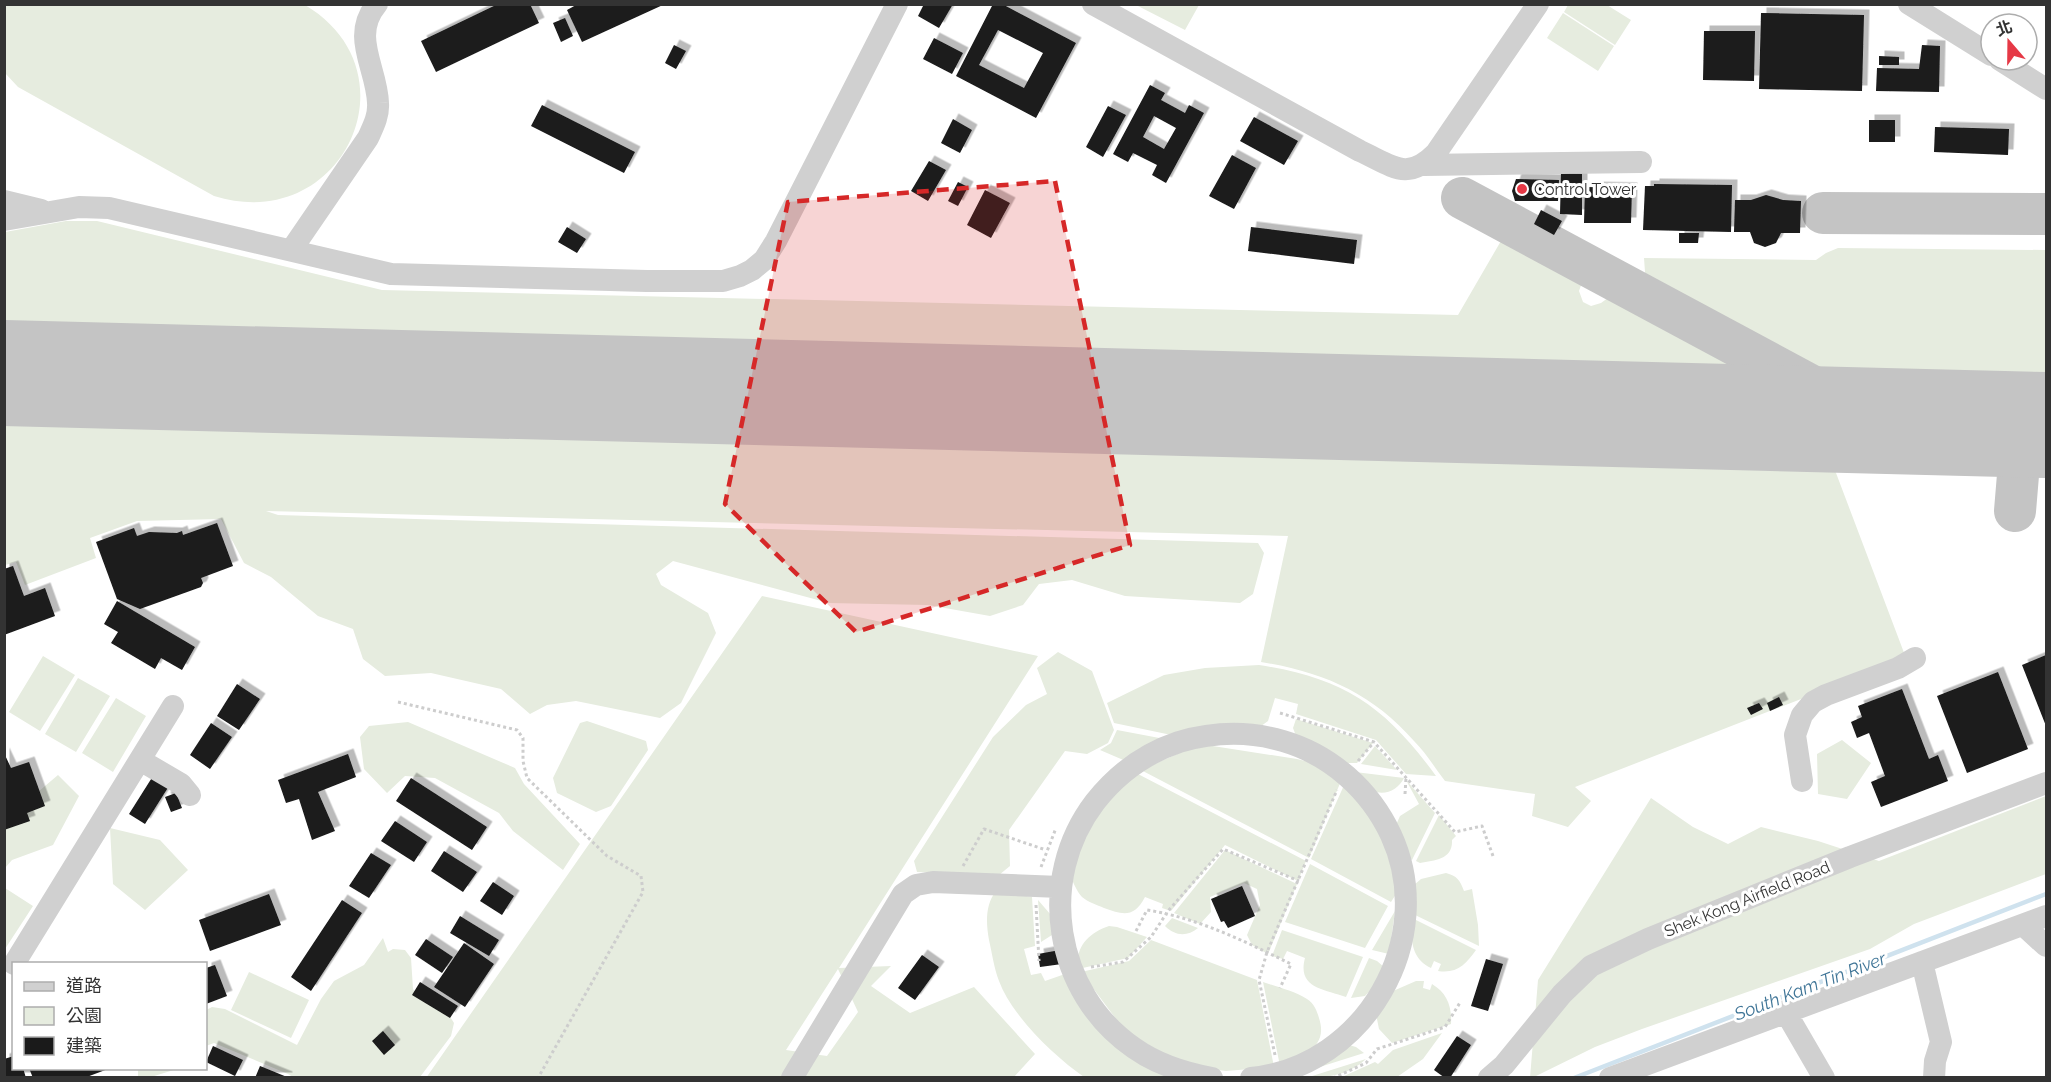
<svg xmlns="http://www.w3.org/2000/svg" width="2051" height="1082" viewBox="0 0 2051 1082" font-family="Raleway,'Noto Sans TC',sans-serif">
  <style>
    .green { fill: #e6ecdf; fill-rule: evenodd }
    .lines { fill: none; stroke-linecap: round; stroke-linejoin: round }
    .stream { stroke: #cfe2ee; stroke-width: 4.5 }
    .taxiway { stroke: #c4c4c4; stroke-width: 42 }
    .runway { stroke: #c4c4c4; stroke-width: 106 }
    .building { fill: #1a1a1a; fill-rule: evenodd; filter: url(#shadow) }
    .path { stroke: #cdcdcd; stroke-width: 3; stroke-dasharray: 3 3; stroke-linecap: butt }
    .minor { stroke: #d0d0d0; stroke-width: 22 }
    .marked { fill: #d62828; fill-opacity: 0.2; stroke: #d62828; stroke-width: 4.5; stroke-dasharray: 12 8; stroke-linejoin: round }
    .poi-dot { fill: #e63946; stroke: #fff; stroke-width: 2 }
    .labels { text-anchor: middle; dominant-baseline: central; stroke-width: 6; stroke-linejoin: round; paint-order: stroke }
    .poi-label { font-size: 16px; fill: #333; stroke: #fff; text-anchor: start }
    .street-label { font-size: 16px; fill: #333; stroke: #fff }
    .water-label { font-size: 18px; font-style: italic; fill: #3f7597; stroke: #fff }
  </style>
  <defs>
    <filter id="shadow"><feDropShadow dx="5.5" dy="-5.5" stdDeviation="0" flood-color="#0004"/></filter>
  </defs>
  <rect width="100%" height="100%" fill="#fff"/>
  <path class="green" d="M4,5H305C418,72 343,236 214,196L18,87L5,73Z
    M1136,5L1199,4V5L1185,30Z
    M1568,5H1607L1631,20L1615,45L1564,12Z
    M1563,13L1614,46L1598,71L1547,38Z
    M66,221H97L382,290L1458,315L1505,234L1585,274L1579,291L1583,302L1591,306L1601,303L1616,292L1779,379L5,334V232Z
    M1838,248L2046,250V385L1819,379L1646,286L1644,258L1816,260L1826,253Z
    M5,419L1833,465L1906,658L1575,787L1591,801L1568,827L1532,816L1535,794L1445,781C1435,768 1426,753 1414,741C1372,693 1323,672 1261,662L1288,536L266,511L278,515L1258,543L1264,553L1253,594L1240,603L1125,596L1072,580L1039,584L1023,605L990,616L928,605L829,603L673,561L656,574L661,585L708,613L716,633L681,703L660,718L576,701L547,705L530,714L501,689L431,673L385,676L363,659L353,629L318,616L271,577L244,563L221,519L137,521L90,538L96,558L25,585L16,562L5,565Z
    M762,596L1038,656L839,968L891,966L871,986L910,1013L974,987L1035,1054L1014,1077L426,1078ZM838,969L858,1012L827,1056L786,1050Z
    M1058,652L1092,671L1114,730L1108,743L1087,754L1065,751L1009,830L1010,866L999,875L917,872L914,861L993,737L1026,705L1047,694L1037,668Z
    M43,656L75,675L40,731L9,712Z
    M1259,665C1344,678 1385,706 1436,776L1406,774L1376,740L1296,714L1298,704L1275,698L1268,721L1257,729L1181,737L1114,723L1107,703L1164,675L1205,668Z
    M78,678L110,696L76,752L45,734Z
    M116,698L146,716L113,772L82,753Z
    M1296,719L1373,743L1357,763H1340L1296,736L1293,728Z
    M587,721L646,741L648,750L611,806L596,812L557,793L553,778L580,723Z
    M408,722L515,768L524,784L580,844L563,870L513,831L499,813L435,778L405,776L387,793L364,769L360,737L369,726Z
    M1117,730L1170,740L1128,762L1100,750L1111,743Z
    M1842,740L1871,763L1847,799L1818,794L1817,754Z
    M1200,744L1297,759L1317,764L1341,781L1309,858L1141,770Z
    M1375,746L1397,770L1361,764Z
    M1355,772L1404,778C1398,790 1384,797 1371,790C1365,787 1359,777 1355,772Z
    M1136,773L1306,861L1298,881L1225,845L1171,911L1162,908L1163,904L1145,897C1134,918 1123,915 1104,908C1097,905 1088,902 1082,897C1078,893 1075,886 1072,880L1080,840L1095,814Z
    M58,775L79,796L53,845L12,860L5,868V820Z
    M1406,780L1435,813L1412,860L1407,857L1396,825L1400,816L1419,804Z
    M1345,783L1381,831L1398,891L1391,902L1311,859Z
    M2046,796V874L1914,924L1870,949L1642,1029L1595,1047L1534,1077L1530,1078L1538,980L1651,798L1693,827L1728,844L1761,827L1818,841L1879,861Z
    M1439,815L1456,836L1452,840C1453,860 1435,860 1420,863L1416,861Z
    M110,828L160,840L188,870L145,910L113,884Z
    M1225,850L1297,884L1268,954L1252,945L1247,935L1260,905L1257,889L1244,883L1210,897L1211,912L1200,924L1174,913Z
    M1310,864L1388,906L1365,948L1285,922Z
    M1446,873C1457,876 1460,880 1464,891L1472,889L1478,925L1479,946L1413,914L1414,885L1421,879Z
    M5,888L33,906L5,949Z
    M996,891L1032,897L1035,946L1024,949L1031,975L1041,973L1045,981L1065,974L1178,1077H1084C1054,1056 1012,1016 999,981C994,968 992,953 989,940C986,923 985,905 996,891Z
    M1038,900L1051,915L1052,935L1041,942Z
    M1395,911L1389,954L1372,950Z
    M1172,918L1198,928C1187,937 1175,936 1165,926Z
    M1412,918L1476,950C1466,964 1457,974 1438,971L1441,964L1434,961L1431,968C1410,958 1411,938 1412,918Z
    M1109,926L1117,927L1147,937L1128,958L1078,969C1075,946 1089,933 1109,926Z
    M1282,930L1363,957L1346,997C1323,989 1297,988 1305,958L1287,951L1283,959L1272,956Z
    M383,938L388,952L393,949L405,950L411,958L413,989L417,995L449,1015L454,1023L451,1036L420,1077H293L288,1074L214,1043L206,1046V1010L212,1007L225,1009L297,1045L321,999L334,981L364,965Z
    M1151,940L1257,980L1274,1067L1226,1071L1195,1067L1172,1059L1125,1031L1081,972L1129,961Z
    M1369,958L1377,961L1384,967L1385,974L1365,996L1351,998Z
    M249,972L309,1000L291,1038L231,1010Z
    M1416,981H1424L1423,988L1430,990L1432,984C1447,993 1452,1006 1451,1024L1392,1043L1379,1029L1376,1014L1393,991Z
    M1263,982C1277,987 1294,991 1307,999C1314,1003 1317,1011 1319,1018C1329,1048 1301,1056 1280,1066Z
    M1442,1033L1423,1059L1397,1077H1342L1375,1062L1378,1064L1393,1050Z
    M1349,1045L1356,1047L1364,1053L1288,1077Z
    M1366,1059C1350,1074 1330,1078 1309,1077Z
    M138,1069V1068L177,1069L151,1077L138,1076Z"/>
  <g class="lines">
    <path class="stream" d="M1574,1078L2046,894"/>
    <path class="taxiway" d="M1462,198L1875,420
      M1823,213L2046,214
      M2015,511L2018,475V424"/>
    <path class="runway" d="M4,373L2046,425"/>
  </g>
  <path class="building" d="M498,4H530L539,23L436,72L421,41Z
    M578,4H665L582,42L567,10Z
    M924,4H953L939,28L918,16Z
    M993,4H1002L1076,43L1036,118L956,76ZM998,30L1043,53L1024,88L979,65Z
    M1761,13L1864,15L1862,91L1759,89Z
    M565,18L573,36L561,42L553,23Z
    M1704,31H1755L1754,81L1703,80Z
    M934,38L963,53L952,74L923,59Z
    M674,45L686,51L676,69L665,63Z
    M1922,45L1940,46L1939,92L1876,91L1877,68L1919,69Z
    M1879,56L1899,57V65H1879Z
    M1150,85L1165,93L1161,100L1185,113L1189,105L1204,113L1166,183L1152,175L1157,165L1133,153L1128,162L1113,154ZM1154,116L1176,128L1164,149L1143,137Z
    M542,105L635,152L624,173L531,126Z
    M1108,106L1126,115L1103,157L1086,147Z
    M1254,117L1298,141L1284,165L1240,141Z
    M953,119L972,130L960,153L941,143Z
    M1869,120H1895V142H1869Z
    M1935,127L2009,129L2008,155L1934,152Z
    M1232,155L1256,168L1234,209L1209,196Z
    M929,161L946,170L928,201L911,191Z
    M1561,173L1582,174V215L1560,214Z
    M1516,179L1559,180L1558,201H1515L1512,191Z
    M958,182L968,187L958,206L948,201Z
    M1654,184L1732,185L1731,232L1643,230L1645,186H1654Z
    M1585,187L1632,188L1631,223H1584Z
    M985,190L1010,203L991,238L967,225Z
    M1766,195L1783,200L1801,201L1800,233H1781L1776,243L1765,247L1754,243L1750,232H1734L1735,200H1751Z
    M1541,210L1562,221L1554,235L1534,224Z
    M567,227L586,239L577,253L558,242Z
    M1251,227L1357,240L1354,264L1248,251Z
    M1679,233H1699L1698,243H1679Z
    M217,523L233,566L201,578L203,583L201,587L140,609L117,599L96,542L134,528L137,536L149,532L177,533L182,531L183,535Z
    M13,566L24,596L45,588L55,616L4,635V569Z
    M117,601L195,647L182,670L161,658L155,669L111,643L118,632L104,624Z
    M2046,655V726L2022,665Z
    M1998,672L2028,749L1967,773L1937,696Z
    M237,684L260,699L239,730L217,716Z
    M1902,689L1929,759L1938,755L1948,781L1881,807L1871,782L1885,776L1869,733L1857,738L1851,722L1862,717L1858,706Z
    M1779,697L1783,705L1770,711L1767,703Z
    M1759,703L1763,709L1751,715L1747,708Z
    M211,723L232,737L210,769L190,755Z
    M4,753L11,768L29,762L45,806L27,813L30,821L4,830Z
    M348,754L356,777L318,792L335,831L312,840L299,799L286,803L278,780Z
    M153,776L169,786L145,824L129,814Z
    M411,778L487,827L472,850L396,801Z
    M176,793L182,808L171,812L165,797Z
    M395,821L427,842L414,862L381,841Z
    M444,851L477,872L463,892L431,871Z
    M371,853L391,865L369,898L349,886Z
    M493,882L514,896L502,915L480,901Z
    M1242,886L1255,916L1228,928L1224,921L1221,922L1211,899Z
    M269,894L281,925L210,951L199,920Z
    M342,900L362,913L311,991L291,977Z
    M460,916L499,940L489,956L450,933Z
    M426,939L453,957L442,973L415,955Z
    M464,943L494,964L465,1007L434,987Z
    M1060,950L1062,964L1040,967L1038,954Z
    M922,955L939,967L915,1000L898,988Z
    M1486,959L1503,964L1488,1011L1471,1006Z
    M215,965L227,996L206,1004V968Z
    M420,982L458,1006L450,1018L412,995Z
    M383,1031L395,1045L384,1055L372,1041Z
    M1457,1036L1471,1045L1450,1078H1445L1434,1070Z
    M213,1046L243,1060L235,1076L206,1062Z
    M14,1056V1068H23L26,1078H4V1059Z
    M260,1066L287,1077V1078H255Z
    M29,1068H108V1069L84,1078H33Z"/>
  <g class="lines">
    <path class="path" d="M398,702L517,730L523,738V761L527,778L607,856L641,876L643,892L538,1078
      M1280,713L1374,742L1455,832L1482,826L1493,856
      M1358,761L1374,742
      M1405,794L1406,778
      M963,866L984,829L1046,850
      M1041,867L1056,828
      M1036,905L1039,961
      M1136,931L1147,910C1198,918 1244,941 1291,964L1280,988
      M1091,967L1123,962L1151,937L1168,911L1223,849L1299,881
      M1275,1055L1259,980L1267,952L1337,790
      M1333,1078L1366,1063L1377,1049L1445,1027L1461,1001"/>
    <path class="minor" d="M1093,4L1360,151C1393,166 1407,182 1436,153L1538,4
      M1909,4L1991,55
      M2000,60L2046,89
      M1424,165L1641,162
      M4,201L41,210
      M4,220L79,207L109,208L391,274L647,281H723L740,276L752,270L764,260L776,241L897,4
      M292,249L368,138C373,127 379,116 378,103C377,68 350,36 377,4
      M140,760L181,784L190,795
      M1802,781L1795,735L1802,715L1813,702L1826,695L1898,668L1915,658
      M2023,925L2046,946
      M1922,962L1941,1042L1935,1061L1934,1078
      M14,964L173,706
      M1785,1011L1824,1078
      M792,1078L903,894L916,885L933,882L1060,887
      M1212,1078C1184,1073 1158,1065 1134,1048C1054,993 1036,879 1095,802C1117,774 1146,753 1179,742C1213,732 1249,731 1283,741C1331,755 1370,790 1391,835C1439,939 1365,1067 1251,1078
      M1489,1078L1504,1065L1562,994L1591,966L1648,939L1850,857L2046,783
      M1610,1078L2046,916"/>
  </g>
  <path class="marked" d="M1055,181L1130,545L856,632L725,504L788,202Z"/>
  <circle class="poi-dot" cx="1522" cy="189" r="6"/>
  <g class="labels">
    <g class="poi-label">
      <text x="1534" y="189">Control Tower</text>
    </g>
    <g class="street-label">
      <text transform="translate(1747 899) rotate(-22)">Shek Kong Airfield Road</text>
    </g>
    <g class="water-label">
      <text transform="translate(1810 986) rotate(-21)">South Kam Tin River</text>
    </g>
  </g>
  <rect width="2051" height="1082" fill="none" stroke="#333333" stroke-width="12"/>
  <rect x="12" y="962" width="195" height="108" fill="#ffffff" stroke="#adadad" stroke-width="1.5"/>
  <rect x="24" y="982" width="30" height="9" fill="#d0d0d0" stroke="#adadad" stroke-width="1.5"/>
  <text x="66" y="992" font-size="18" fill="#333333">道路</text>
  <rect x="24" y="1007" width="30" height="18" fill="#e6ecdf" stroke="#adadad" stroke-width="1.5"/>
  <text x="66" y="1022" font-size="18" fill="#333333">公園</text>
  <rect x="24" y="1037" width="30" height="18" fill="#1a1a1a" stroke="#adadad" stroke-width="1.5"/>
  <text x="66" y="1052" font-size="18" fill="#333333">建築</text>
  <g transform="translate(2009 42) rotate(340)"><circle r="28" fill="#ffffff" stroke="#adadad" stroke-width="1.5"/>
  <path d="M0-4.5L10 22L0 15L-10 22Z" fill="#e63946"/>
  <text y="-9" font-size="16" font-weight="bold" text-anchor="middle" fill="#333333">北</text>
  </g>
</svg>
